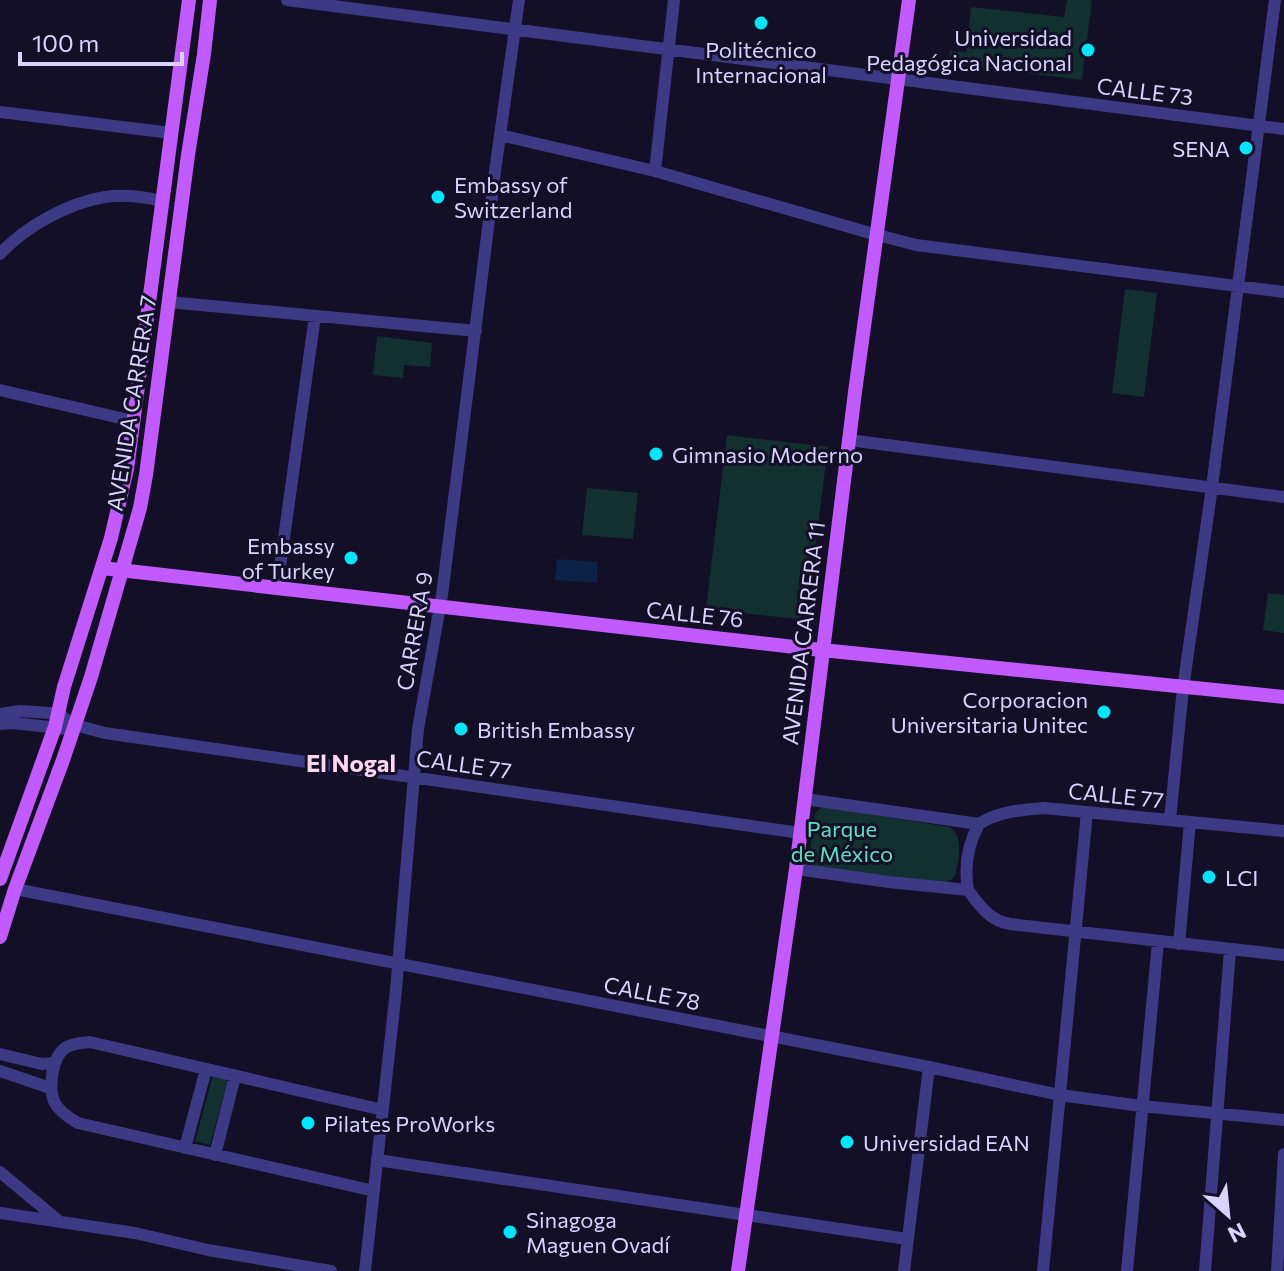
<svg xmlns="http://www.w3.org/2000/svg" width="1284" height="1271" viewBox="0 0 1284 1271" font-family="Commissioner,sans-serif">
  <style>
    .green { fill: #12302f }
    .water { fill: #0c2248 }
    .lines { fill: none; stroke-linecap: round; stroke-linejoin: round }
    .minor { stroke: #3d3a85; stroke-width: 12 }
    .major { stroke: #c25bff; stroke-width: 14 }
    .poi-dot { fill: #00e5ff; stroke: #130f26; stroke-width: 3 }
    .labels { text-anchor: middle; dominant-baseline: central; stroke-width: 6; stroke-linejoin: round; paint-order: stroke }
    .poi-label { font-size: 22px; fill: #d9d4ff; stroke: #130f26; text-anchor: start }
    .street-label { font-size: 22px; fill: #d9d4ff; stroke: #130f26 }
    .park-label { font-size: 22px; fill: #5fe0c0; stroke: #130f26 }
    .neighbourhood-label { font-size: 24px; font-weight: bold; fill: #ffd6f0; stroke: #130f26 }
  </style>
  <rect width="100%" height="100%" fill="#130f26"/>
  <path class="green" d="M1067,0H1092L1082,80L949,64L950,51L966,52L971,7L1064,17Z
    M1125,289L1157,293L1144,397L1112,393Z
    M377,336L432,343L430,367L404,365L403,378L373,375Z
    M727,435L828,447L806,620L706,609Z
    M587,488L638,493L633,539L582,535Z
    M1268,593L1284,595V633L1263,630Z
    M825,807L949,827C964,835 959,861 955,876L952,879L943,883L816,867L810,862L809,858L815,813L821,808Z
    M213,1075L228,1079L210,1145L195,1141Z"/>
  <path class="water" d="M557,559L598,562L597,583L555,580Z"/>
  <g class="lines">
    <path class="minor" d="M287,0L1284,129
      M0,112L171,133
      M500,135L655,171L870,233L916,245L1284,292
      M655,171L674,0
      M0,254C26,226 68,203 105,197C124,194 144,197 162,201
      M169,302L476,331
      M0,390L133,421
      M849,440L1284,497
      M277,588L315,316
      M0,714L20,711L50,713L58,714L75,725L105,733L800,833
      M0,724L13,723L67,729L75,725
      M805,799L979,824C999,811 1021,810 1044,808L1284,831
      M1170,820L1183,688L1212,487L1275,0
      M796,869L889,882L968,890C979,905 990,921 1010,924L1284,955
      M15,889L929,1067L1060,1095L1141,1106L1284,1120
      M968,890C964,867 968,844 979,824
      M1179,944L1190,822
      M0,1054L42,1064L55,1063
      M0,1071L50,1088
      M185,1148L206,1069
      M215,1155L235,1076
      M377,1160L907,1239
      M0,1172L59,1221
      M374,1191L78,1123C53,1109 48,1098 53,1070C55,1062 58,1053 65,1048C72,1043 82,1043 90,1042L383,1110
      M0,1213L135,1233L208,1250L331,1271
      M365,1271L396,990L418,729L442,595L496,164L519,0
      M904,1271L929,1067
      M1043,1271L1087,812
      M1127,1271L1158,942
      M1205,1271L1230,950
      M1277,1271L1284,1154"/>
    <path class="major" d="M102,568L812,649L1284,697
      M0,879L55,727L64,687L111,538L127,469L189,0
      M0,937L15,889L63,760L91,677L140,508L146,475L188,155L204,54L210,0
      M738,1271L796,869L855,392L909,0"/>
  </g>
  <g class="poi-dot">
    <circle cx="761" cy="23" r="8"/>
    <circle cx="1088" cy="50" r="8"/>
    <circle cx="1246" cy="148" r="8"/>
    <circle cx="438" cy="197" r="8"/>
    <circle cx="656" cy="454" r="8"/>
    <circle cx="351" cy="558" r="8"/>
    <circle cx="1104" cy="712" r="8"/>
    <circle cx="461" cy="729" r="8"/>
    <circle cx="1209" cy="877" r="8"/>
    <circle cx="308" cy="1123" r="8"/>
    <circle cx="847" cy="1142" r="8"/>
    <circle cx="510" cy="1232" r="8"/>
  </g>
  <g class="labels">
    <g class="poi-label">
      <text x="1072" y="37" text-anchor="end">Universidad<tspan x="1072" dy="25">Pedagógica Nacional</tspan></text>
      <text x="761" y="49" text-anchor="middle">Politécnico<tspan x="761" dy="25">Internacional</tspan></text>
      <text x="1230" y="148" text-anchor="end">SENA</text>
      <text x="454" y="184">Embassy of<tspan x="454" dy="25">Switzerland</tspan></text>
      <text x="672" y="454">Gimnasio Moderno</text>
      <text x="335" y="545" text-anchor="end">Embassy<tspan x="335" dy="25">of Turkey</tspan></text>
      <text x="1088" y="699" text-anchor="end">Corporacion<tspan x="1088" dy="25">Universitaria Unitec</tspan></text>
      <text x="477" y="729">British Embassy</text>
      <text x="1225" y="877">LCI</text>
      <text x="324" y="1123">Pilates ProWorks</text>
      <text x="863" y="1142">Universidad EAN</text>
      <text x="526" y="1219">Sinagoga<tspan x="526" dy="25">Maguen Ovadí</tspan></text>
    </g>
    <g class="street-label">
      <text transform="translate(1145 91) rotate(7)">CALLE 73</text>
      <text transform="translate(131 403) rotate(-81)">AVENIDA CARRERA 7</text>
      <text transform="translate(695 614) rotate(6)">CALLE 76</text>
      <text transform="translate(414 631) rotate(-80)">CARRERA 9</text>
      <text transform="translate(803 633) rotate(-83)">AVENIDA CARRERA 11</text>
      <text transform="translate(464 764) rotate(8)">CALLE 77</text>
      <text transform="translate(1116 795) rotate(6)">CALLE 77</text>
      <text transform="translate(652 993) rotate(11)">CALLE 78</text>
    </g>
    <g class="park-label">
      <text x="842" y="828">Parque<tspan x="842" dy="25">de México</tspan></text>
    </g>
    <g class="neighbourhood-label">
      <text x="351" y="762">El Nogal</text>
    </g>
  </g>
  <g transform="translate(1228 1215) rotate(153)" stroke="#130f26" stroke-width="6" paint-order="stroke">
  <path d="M0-6L14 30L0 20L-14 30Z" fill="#d9d4ff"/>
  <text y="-12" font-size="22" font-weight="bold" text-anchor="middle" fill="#d9d4ff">N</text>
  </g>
  <path d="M20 52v12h162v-12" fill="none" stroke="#d9d4ff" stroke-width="4"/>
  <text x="32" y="52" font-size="24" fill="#d9d4ff" stroke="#130f26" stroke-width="6" paint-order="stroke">100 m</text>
</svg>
